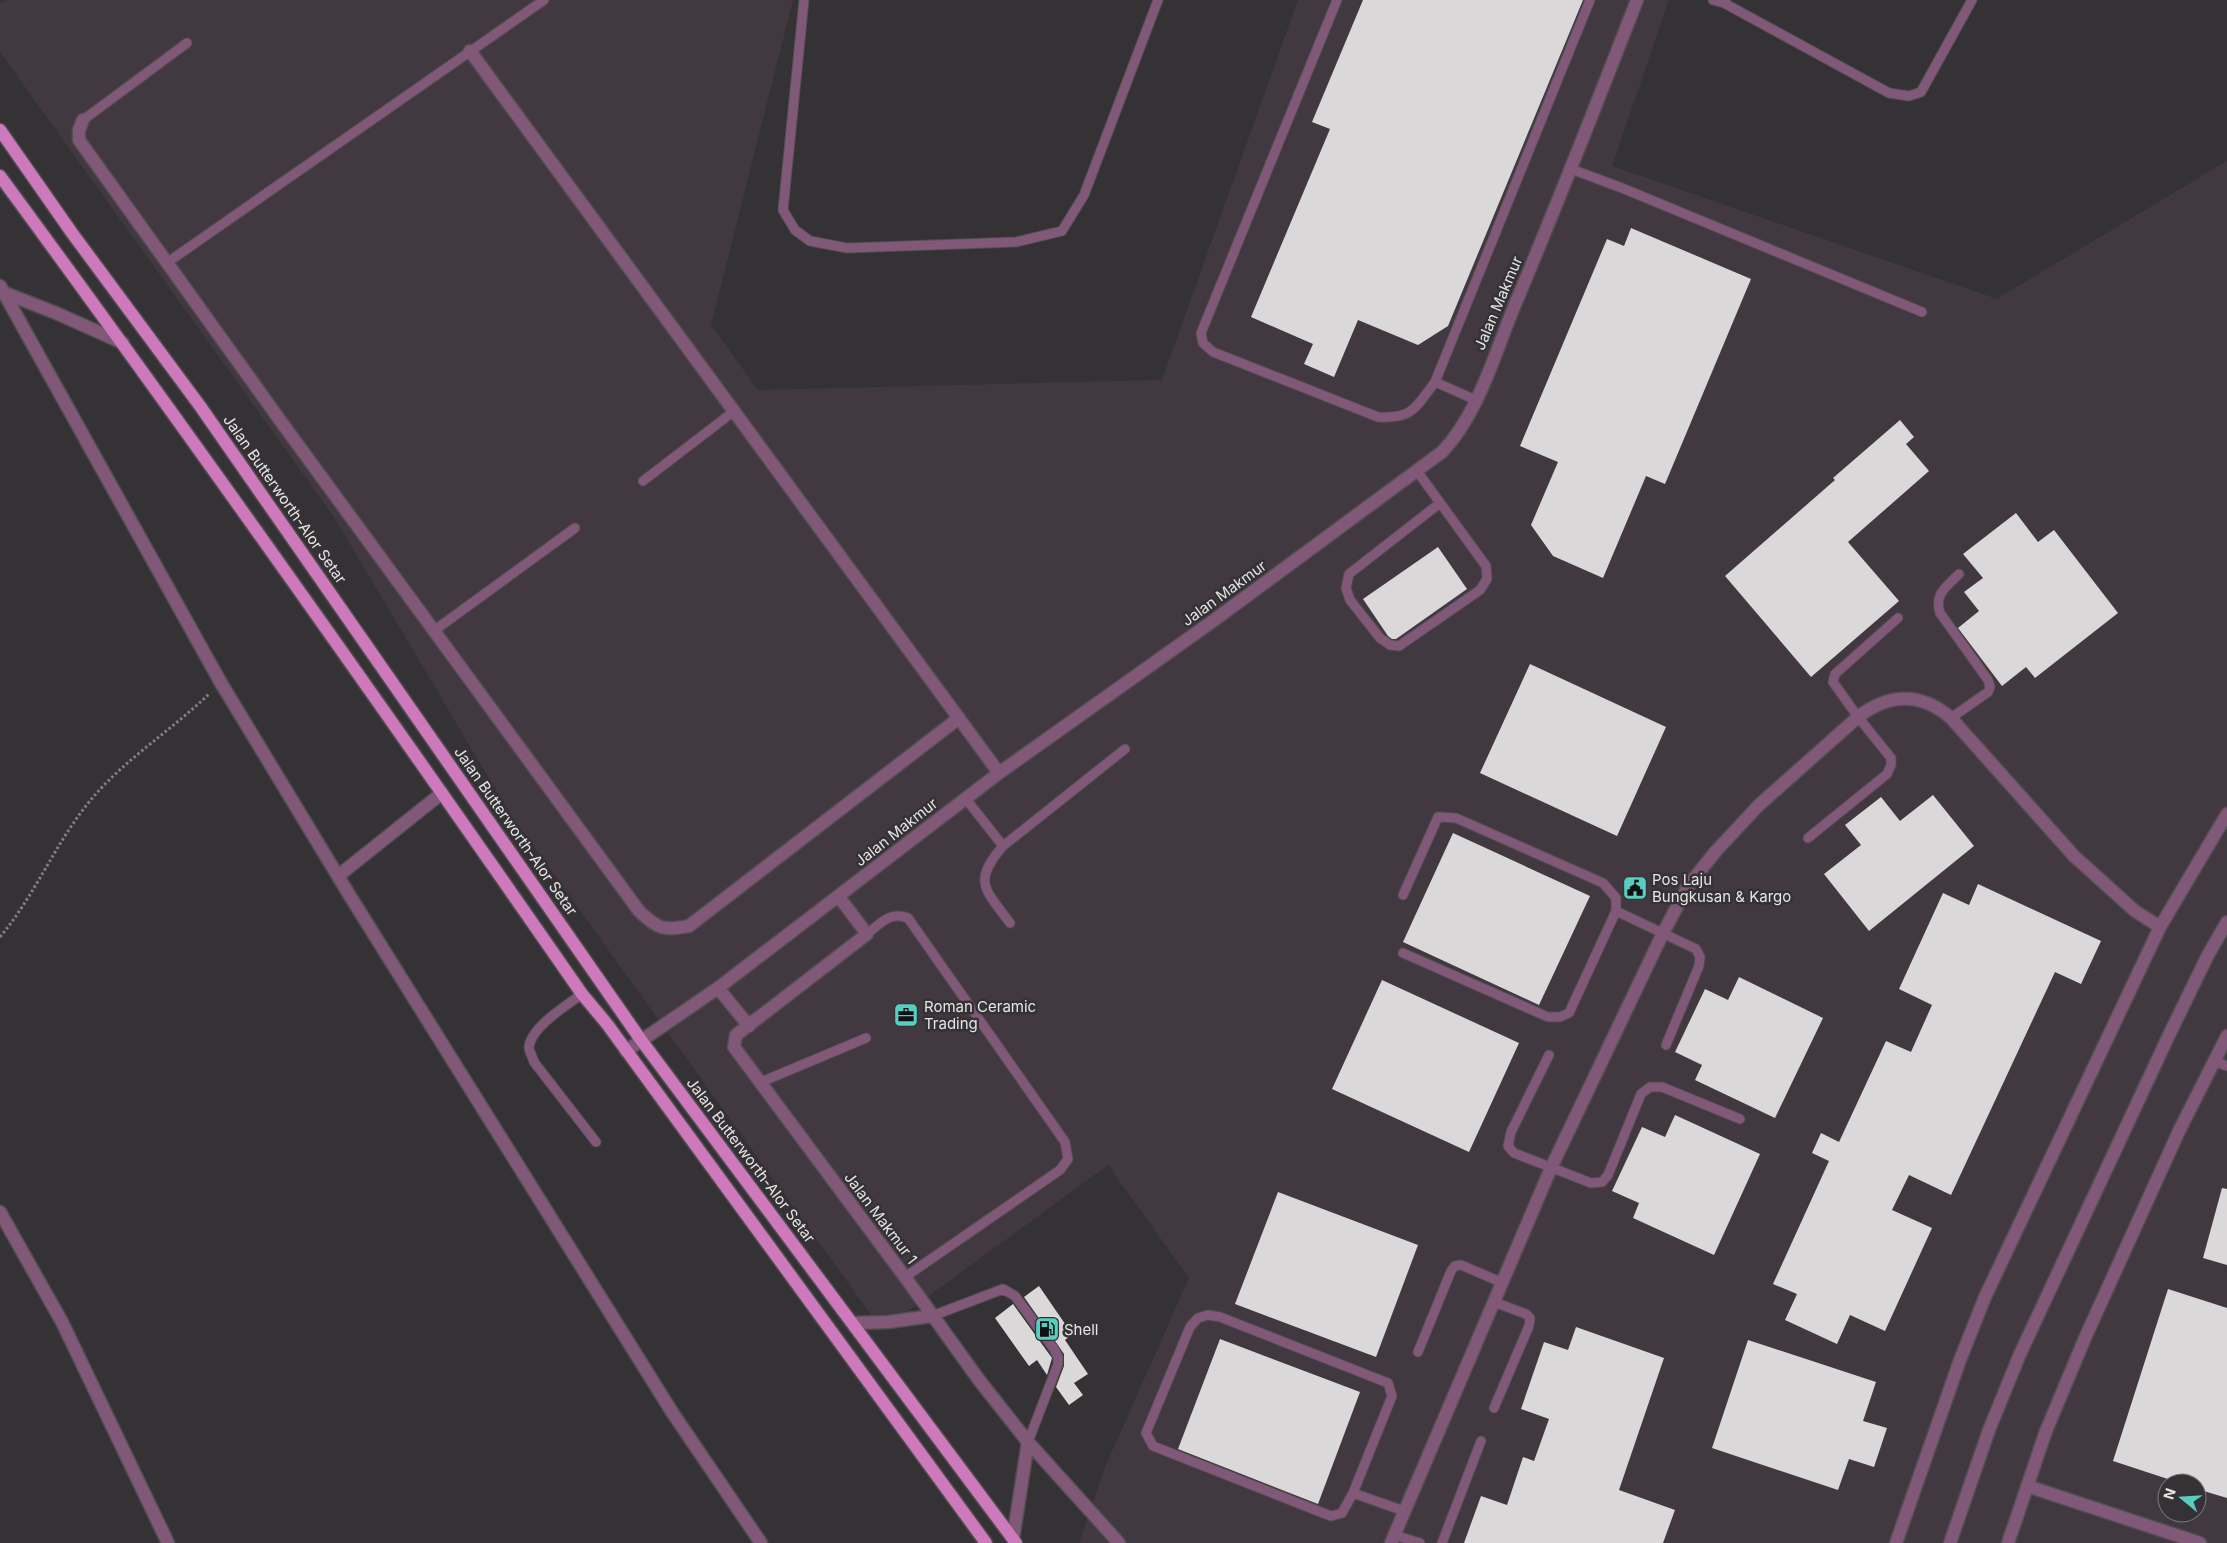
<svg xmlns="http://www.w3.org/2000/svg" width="2227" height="1543" viewBox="0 0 2227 1543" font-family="Inter,sans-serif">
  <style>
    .built { fill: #423940; fill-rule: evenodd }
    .building { fill: #dbd8da }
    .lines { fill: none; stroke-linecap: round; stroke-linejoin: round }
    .service-casing { stroke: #514e51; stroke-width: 11 }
    .minor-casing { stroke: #514e51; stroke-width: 15 }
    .primary-casing { stroke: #514e51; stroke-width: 15 }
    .path { stroke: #827f81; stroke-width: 3; stroke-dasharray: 2.5 2.5; stroke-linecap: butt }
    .service { stroke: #825879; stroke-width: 9 }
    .minor { stroke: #825879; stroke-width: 12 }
    .primary { stroke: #cf79bd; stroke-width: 12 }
    .labels { text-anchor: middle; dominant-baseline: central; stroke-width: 5; stroke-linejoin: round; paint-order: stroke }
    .street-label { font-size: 15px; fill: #e6e4e5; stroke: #353235 }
    .poi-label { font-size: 15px; fill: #e6e4e5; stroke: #353235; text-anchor: start }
  </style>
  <rect width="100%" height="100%" fill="#353235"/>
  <path class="built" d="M6,0H793L711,325L758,390L1162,380L1298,0H1669L1612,166L1997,299L2227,161V1543H1079L1106,1465L1189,1278L1108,1165L882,1330L509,812L334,517L0,52V4ZM2167,1483H2197V1513H2167Z"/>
  <path class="building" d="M1363,0H1583L1448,326L1418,345L1358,320L1334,377L1304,364L1313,344L1251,317L1330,129L1312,122Z
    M1631,228L1751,279L1665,484L1646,476L1603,578L1553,556L1531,525L1558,462L1520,446L1607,239L1624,246Z
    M1900,420L1914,437L1906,444L1929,471L1848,542L1899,601L1811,677L1725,576L1835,480L1833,478Z
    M2016,513L2038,542L2054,530L2118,613L2035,678L2026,667L2002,686L1958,628L1979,611L1964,592L1983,578L1963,554Z
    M1438,547L1467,589L1396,639H1392L1388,636L1363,599Z
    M1530,664L1666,727L1617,836L1480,773Z
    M1933,795L1974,846L1869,931L1824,874L1861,845L1845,825L1881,797L1900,821Z
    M1453,833L1590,896L1539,1005L1403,942Z
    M1978,884L2101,941L2081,984L2055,972L1951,1195L1909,1175L1892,1210L1932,1228L1885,1331L1850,1315L1837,1344L1785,1320L1797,1294L1773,1284L1829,1161L1812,1153L1821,1133L1839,1142L1886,1041L1911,1052L1932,1005L1899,989L1943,893L1969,905Z
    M1739,977L1823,1018L1775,1118L1695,1080L1702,1065L1675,1052L1705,989L1728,1000Z
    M1382,980L1519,1043L1469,1152L1332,1089Z
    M1675,1115L1760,1154L1714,1255L1633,1218L1639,1203L1612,1191L1642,1127L1665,1137Z
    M2222,1188L2227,1189V1265L2203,1258Z
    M1278,1192L1418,1245L1376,1357L1235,1304Z
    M1039,1286L1072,1334L1065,1340L1088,1374L1074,1383L1083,1395L1069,1405L1056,1387L1064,1366V1354L1024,1297Z
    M2168,1289L2227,1308V1498L2197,1489V1483H2180L2113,1461Z
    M1013,1304L1052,1358L1047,1375L1037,1360L1029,1366L995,1318Z
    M1576,1327L1664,1358L1619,1490L1675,1510L1663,1543H1464L1481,1496L1507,1505L1523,1457L1534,1461L1549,1419L1521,1409L1544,1342L1568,1350Z
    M1220,1339L1360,1392L1318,1504L1178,1449Z
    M1748,1340L1876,1382L1863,1421L1887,1428L1874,1467L1849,1459L1838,1490L1712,1448Z"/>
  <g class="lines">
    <defs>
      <path id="service" d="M804,0L783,210L795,230L810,241L847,248L1016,242L1062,231L1084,195L1158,0
        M1337,0L1201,333L1203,343L1213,352L1378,417C1413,419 1415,408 1435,382
        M1713,0L1724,3L1726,0
        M1724,3L1889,93L1909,96L1921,92L1972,0
        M83,120L187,43
        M1571,169L1622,188L1922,312
        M168,262L544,0
        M1476,400L1435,382L1590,0
        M1417,471L1486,566L1487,579L1480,590L1399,646L1390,645L1380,638L1350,600L1346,588L1349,574L1440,503
        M643,481L733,412
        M435,630L575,528
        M1951,718L1988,692L1990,687L1988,680L1940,613C1934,594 1946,587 1959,574
        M966,799L1003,846L1125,749
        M1808,838L1887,774L1891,765V758L1858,717L1833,682L1835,674L1898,618
        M1003,846C972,882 985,889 1010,923
        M1403,895L1438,817L1456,818L1603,883L1616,898V911L1696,949L1700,957L1699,966L1666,1045
        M867,934C881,923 890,911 908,918L1065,1142L1068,1159L1060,1170L905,1277
        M1403,953L1548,1017H1560L1569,1013L1616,911
        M582,994C567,1005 531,1027 529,1047C529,1052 533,1057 534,1062L596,1142
        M1549,1055L1511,1132L1508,1146L1514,1153L1591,1183L1602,1182L1608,1175L1641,1094L1650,1087H1662L1740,1119
        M2214,1061L2227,1066
        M759,1083L866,1038
        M1494,1302L1526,1314L1530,1318L1529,1326L1494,1408
        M1208,1315L1220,1317L1388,1383L1392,1396L1353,1493L1342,1513L1331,1516L1323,1513L1153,1446L1146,1433L1190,1327L1198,1318Z
        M932,1316L1003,1289L1015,1296L1054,1349L1058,1357V1364L1028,1442
        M1418,1352L1451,1271L1455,1266L1461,1265L1503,1283
        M1353,1493L1404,1511
        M1394,1535L1420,1543
        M1442,1543L1481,1441"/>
      <path id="minor" d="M470,51L999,773
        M83,120L79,130V140L282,423L639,911C658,929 663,931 689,926L959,718
        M0,286L221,683L350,896L672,1412L761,1543
        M5,293L56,313L123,343
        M338,876L442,793
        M839,897L867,934L736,1035L734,1047L905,1277L979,1380L1028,1442L1119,1543
        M718,988L749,1026
        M626,1051L718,988L999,773L1213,621L1442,452C1478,415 1495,353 1514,307C1557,205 1597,103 1637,0
        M0,1212L62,1322L168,1543
        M853,1323L888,1322L932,1316
        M2027,1486L2200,1543
        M1013,1539L1028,1442
        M1391,1543L1551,1168L1663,933L1688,886L1716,851L1759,805L1858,717C1889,693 1921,692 1951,718L2074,856L2135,911L2160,927
        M1896,1543L1960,1360L1985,1297L2160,927L2227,814
        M1950,1543L1989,1430L2020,1354L2169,1035L2208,955L2227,922
        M2008,1543L2046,1431L2085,1338L2179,1131L2227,1036"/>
      <path id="primary" d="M0,130L72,233L200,406L641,1040L1016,1543
        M0,176C198,445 391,719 582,994L607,1024L986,1543"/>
    </defs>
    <use href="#service" class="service-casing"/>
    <use href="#minor" class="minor-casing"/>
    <use href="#primary" class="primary-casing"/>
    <path class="path" d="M0,937C37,893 57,838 95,795C126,759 174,728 209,694"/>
    <use href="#service" class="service"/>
    <use href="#minor" class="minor"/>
    <use href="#primary" class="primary"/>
  </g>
  <defs>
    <symbol id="civic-square" viewBox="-11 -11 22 22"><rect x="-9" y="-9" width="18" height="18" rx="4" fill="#58cec0" stroke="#353235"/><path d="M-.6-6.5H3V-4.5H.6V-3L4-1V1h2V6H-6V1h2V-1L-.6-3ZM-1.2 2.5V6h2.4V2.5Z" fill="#111"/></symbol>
    <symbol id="office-square" viewBox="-11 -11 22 22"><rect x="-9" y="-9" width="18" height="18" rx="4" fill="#58cec0" stroke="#353235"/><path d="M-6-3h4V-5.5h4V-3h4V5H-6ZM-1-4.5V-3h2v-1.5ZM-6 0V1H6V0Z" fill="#111"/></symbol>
    <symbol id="fuel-square" viewBox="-11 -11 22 22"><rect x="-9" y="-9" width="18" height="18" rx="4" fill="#58cec0" stroke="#353235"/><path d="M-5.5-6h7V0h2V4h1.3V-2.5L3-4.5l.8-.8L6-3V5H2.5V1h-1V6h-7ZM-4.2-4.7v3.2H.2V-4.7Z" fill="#111"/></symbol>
  </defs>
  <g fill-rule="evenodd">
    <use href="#civic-square" x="1621" y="874" width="28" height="28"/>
    <use href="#office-square" x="892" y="1001" width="28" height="28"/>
    <use href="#fuel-square" x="1033" y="1315" width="28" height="28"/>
  </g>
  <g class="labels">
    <g class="street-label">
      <text transform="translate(1498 303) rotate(-67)">Jalan Makmur</text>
      <text transform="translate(285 499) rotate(55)">Jalan Butterworth-Alor Setar</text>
      <text transform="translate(1224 593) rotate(-36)">Jalan Makmur</text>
      <text transform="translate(516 831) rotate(55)">Jalan Butterworth-Alor Setar</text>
      <text transform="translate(896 832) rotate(-38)">Jalan Makmur</text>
      <text transform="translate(751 1160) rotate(53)">Jalan Butterworth-Alor Setar</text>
      <text transform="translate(881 1218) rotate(53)">Jalan Makmur 1</text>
    </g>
    <g class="poi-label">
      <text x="1652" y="879">Pos Laju<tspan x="1652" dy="17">Bungkusan &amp; Kargo</tspan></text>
      <text x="924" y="1006">Roman Ceramic<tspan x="924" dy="17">Trading</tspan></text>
      <text x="1064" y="1329">Shell</text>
    </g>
  </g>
  <g transform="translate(2182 1498) rotate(288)"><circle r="24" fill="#353235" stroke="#7c797b"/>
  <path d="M0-4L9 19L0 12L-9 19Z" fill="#58cec0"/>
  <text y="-8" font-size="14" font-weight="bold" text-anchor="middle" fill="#e6e4e5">N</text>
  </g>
</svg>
